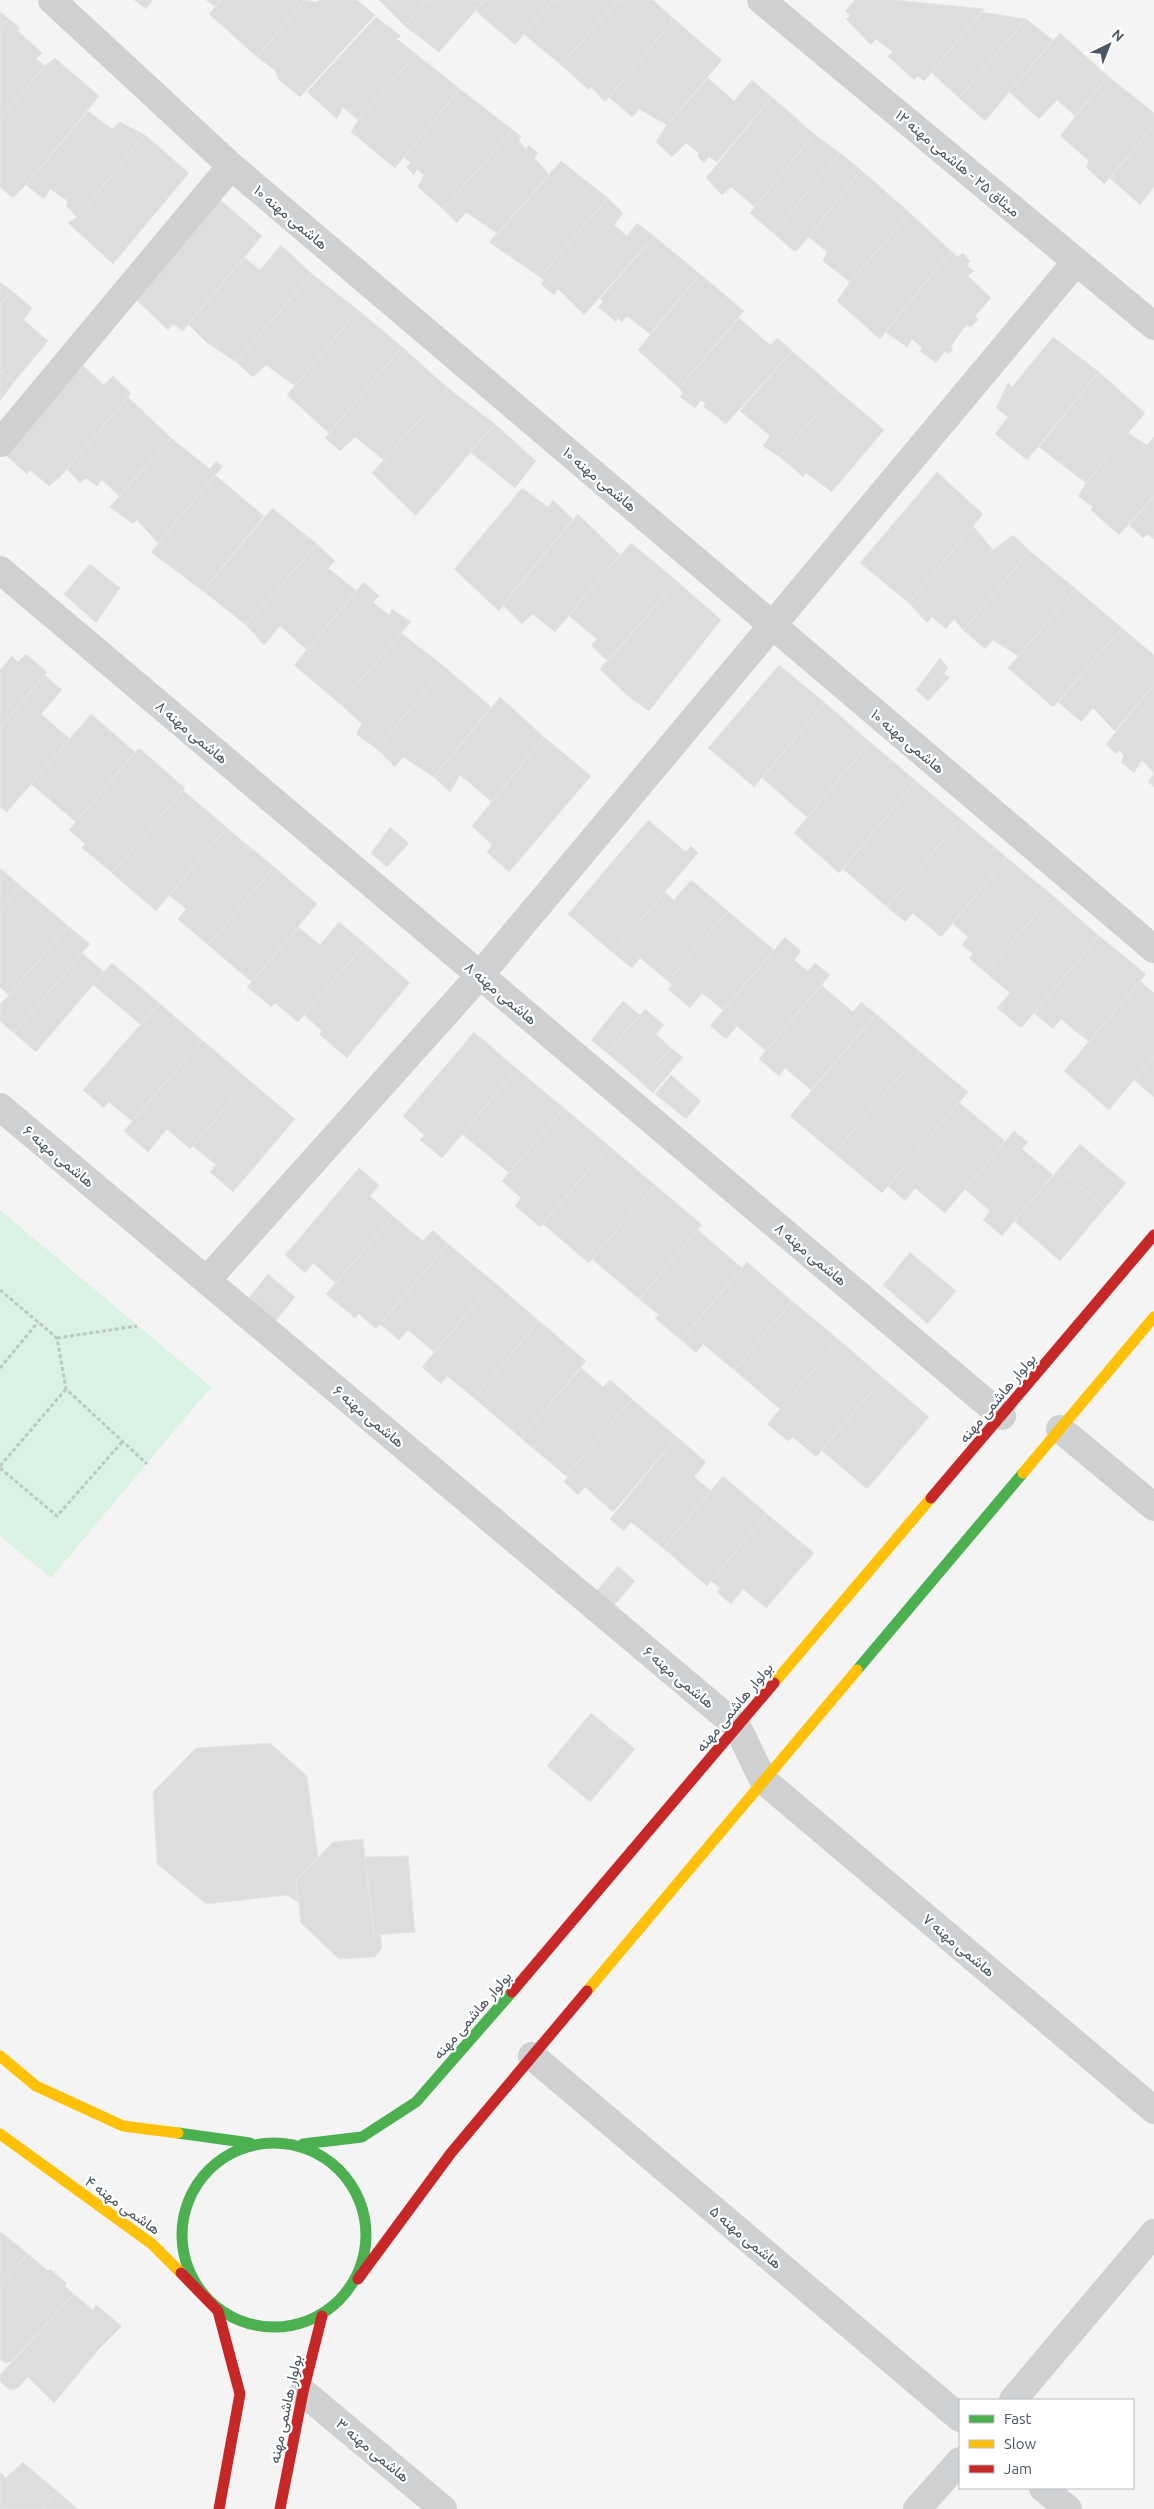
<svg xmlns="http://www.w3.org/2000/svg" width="1154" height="2509" viewBox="0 0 1154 2509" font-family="Ubuntu,Vazirmatn,sans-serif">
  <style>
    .green { fill: #d9f2e3 }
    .building { fill: #ddddde; stroke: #e5e6e7 }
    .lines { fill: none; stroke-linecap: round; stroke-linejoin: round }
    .path { stroke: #bcc7c4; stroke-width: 3; stroke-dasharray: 4 2.5; stroke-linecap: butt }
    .street { stroke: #ced0d2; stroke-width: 28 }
    .fast { stroke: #4caf50; stroke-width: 11 }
    .slow { stroke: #ffc107; stroke-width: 11 }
    .jam { stroke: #c62828; stroke-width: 11 }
    .labels { text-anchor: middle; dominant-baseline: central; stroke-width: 4.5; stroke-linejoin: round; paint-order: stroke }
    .street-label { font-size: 15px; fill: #4a5661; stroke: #fff }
  </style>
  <rect width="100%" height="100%" fill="#f4f4f4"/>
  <path class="green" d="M0,1210L211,1387L51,1578L0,1536Z"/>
  <path class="building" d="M134,0H153L146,9Z
    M206,0H221L216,7Z
    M221,0H305L257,57L209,14Z
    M305,0L316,2L318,0H357L375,15L300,97L278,79L275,70L257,57Z
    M379,0H427L405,26Z
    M427,0H485L439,52L405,26Z
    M485,0H553L515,45L476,11Z
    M553,0H618L561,65L524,34Z
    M618,0H653L674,19L605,102L591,87L589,90L561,65Z
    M855,0H897L984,9L924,81L918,76L914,80L888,56L893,52L876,39L871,45L846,19L850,16L845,11Z
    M0,12L9,19L0,29Z
    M982,12L1026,19L959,98L931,72Z
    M376,17L401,36L397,39L416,54L358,120L343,107L337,119L307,92Z
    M9,19L20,28L18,31L42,53L36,59L45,66L0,119V29Z
    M674,19L722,60L667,125L639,109L632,117L609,97Z
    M1026,19L1053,40L985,121L959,98Z
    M1060,33L1108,76L1075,116L1057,100L1039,119L1009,92Z
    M416,54L460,89L395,168L351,132L358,120Z
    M55,58L99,96L26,185L13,198L0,187V119L45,66Z
    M1108,76L1154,113V126L1104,184L1086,167L1089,161L1060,136Z
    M708,78L734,101L752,80L772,97L717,162L709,157L704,163L697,156L699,153L686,143L672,157L656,142L667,125Z
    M460,89L513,130L443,209L418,187L424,175L417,169L414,175L406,167L411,163L404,157Z
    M772,97L814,134L755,207L731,187L722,195L706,178Z
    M88,111L112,129L120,122L145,135L77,217L66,206L68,201L50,189L44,199L26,185Z
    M1154,126V187L1140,205L1110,178Z
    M513,130L521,137L519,141L526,149L529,145L538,153L534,158L550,175L498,234L466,212L457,223L443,209Z
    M814,134L840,153L773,233L750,213Z
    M145,135L189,173L113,264L68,223L77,217Z
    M840,153L861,170L809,237L795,252L773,233Z
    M561,161L608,198L540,277L489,242Z
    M861,170L910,213L850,282L823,261L827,252L809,237Z
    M217,197L262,236L183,331L173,324L168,330L132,296Z
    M608,198L623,213L614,225L627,236L637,223L654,236L584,315L558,289L554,295L541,284L544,280L540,277Z
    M910,213L951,251L880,339L837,301L850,282Z
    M654,236L700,274L650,334L627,316L622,322L618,318L616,322L598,307L603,302L600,299Z
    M281,245L312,274L236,362L206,342L188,324L244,257L260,270Z
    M951,251L958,257L963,253L970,261L967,266L974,271L968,276L991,298L975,316L978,320L971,327L966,325L951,346L953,350L948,354L945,351L936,363L920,351L922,348L912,339L907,347L885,332Z
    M312,274L358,310L295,386L266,365L253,377L236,362Z
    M700,274L744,311L679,388L638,350Z
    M0,282L12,291L0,305Z
    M12,291L32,308L24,320L48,341L14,382L0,370V305Z
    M358,310L402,347L329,433L287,395Z
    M739,318L770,345L778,338L792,351L726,424L703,406L706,404L701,400L695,408L680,397L683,393L679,388Z
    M1053,337L1099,372L1027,460L995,434L1008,417L996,408L1008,383L1012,387Z
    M402,347L448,388L384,460L355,437L340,451L325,438Z
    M792,351L837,390L780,457L763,446L770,436L740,411Z
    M79,362L104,385L113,376L131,393L60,477L49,486L30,470L27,474L1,451Z
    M0,370L14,382L0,401Z
    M1099,372L1145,413L1086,483L1039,447Z
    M448,388L495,424L416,516L372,473Z
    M837,390L884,430L832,492L806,473L803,477L780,457Z
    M128,397L171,438L119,496L102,480L97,486L86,478L80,483L67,469Z
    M495,424L536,461L515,488L470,452Z
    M1128,433L1147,445L1154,437V496L1119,535L1091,510L1093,507L1078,496L1086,483Z
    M171,438L210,469L216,461L223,466L158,543L137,520L133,524L110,507Z
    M937,472L983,514L909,603L860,563Z
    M215,475L264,516L203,591L151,552Z
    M522,488L548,507L553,500L573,519L499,611L454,569Z
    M1154,496V539L1147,534L1143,538L1129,525Z
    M272,508L317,544L246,625L203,591Z
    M578,514L620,555L555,632L533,614L522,624L502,604Z
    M973,526L993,550L1013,535L1030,551L963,630L954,619L946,629L932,617L927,623L909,603Z
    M631,543L677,581L608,662L591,645L597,639L568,615Z
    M317,544L335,561L328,568L357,591L307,650L280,626L264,645L246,625Z
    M1030,551L1076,589L1018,656L993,640L985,649L963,630Z
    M90,564L120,588L96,623L64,594Z
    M677,581L721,620L649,711L629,697L600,669Z
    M364,582L379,596L373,602L384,611L389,615L392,609L411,622L340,704L294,665Z
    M1076,589L1122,628L1053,707L1008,668Z
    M1122,628L1154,655V684L1115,731L1093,708L1081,722L1058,702Z
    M401,633L445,667L377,749L356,734L362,724L340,704Z
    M26,654L47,672L0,728V670L12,656L18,662Z
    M940,658L948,667L944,674L950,677L928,701L916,690Z
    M779,665L825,703L754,787L708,748Z
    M445,667L491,707L434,777L403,757L395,767L377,749Z
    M45,675L62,690L41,714L70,739L7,812L0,807V728Z
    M1154,684V773L1142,760L1134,773L1121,762L1124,755L1118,750L1116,754L1106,744Z
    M500,697L544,737L492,802L460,775L450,792L434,777Z
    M825,703L870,742L807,817L762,778Z
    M91,714L135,752L76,822L31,784Z
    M544,737L591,776L509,872L487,852L492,845L472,826Z
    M870,742L916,781L839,873L794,833Z
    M139,748L185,788L112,873L82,848L85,844L69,830Z
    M1154,773V787L1148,782Z
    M916,781L961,819L887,907L843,869Z
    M183,790L227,828L156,911L112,873Z
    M961,819L1007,858L941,937L913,913L905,922L887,907Z
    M648,820L686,852L691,846L698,853L613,953L568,914Z
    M390,827L409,843L387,867L371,853Z
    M227,828L274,867L208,945L178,919L186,909L169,895Z
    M1007,858L1052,895L986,973L969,958L973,954L962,945L968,937L952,923Z
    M274,867L317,904L252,982L208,945Z
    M0,868L21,886L0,911Z
    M691,880L728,911L668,981L640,958L632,968L613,953L665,892L674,900Z
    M21,886L68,926L9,995L0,987V911Z
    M1052,895L1099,936L1021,1028L997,1008L1010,993L986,973Z
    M728,911L774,950L723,1010L702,993L690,1008L668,989L672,985L668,981Z
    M339,922L365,944L298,1022L275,1003L271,1007L247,987L298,927L320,945Z
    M68,926L90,944L14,1033L0,1021V1005Z
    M1099,936L1146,974L1089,1042L1061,1019L1053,1029L1034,1013Z
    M785,937L801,951L794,960L808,971L815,963L830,975L766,1051L737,1026L726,1039L710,1026Z
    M365,944L410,983L347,1058L319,1034L322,1031L304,1015Z
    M82,953L104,972L36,1052L14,1033Z
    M112,963L159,1003L140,1024L93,985Z
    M1140,981L1154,993V1056L1109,1110L1064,1071Z
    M821,985L853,1012L861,1002L876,1014L811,1090L785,1068L779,1076L759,1059Z
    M623,1001L640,1015L607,1053L591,1040Z
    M159,1003L202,1040L132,1121L109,1102L104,1108L83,1090Z
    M645,1009L664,1025L656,1034L671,1048L641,1082L607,1053Z
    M876,1014L920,1052L834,1153L790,1116Z
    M474,1032L517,1069L442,1158L420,1140L424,1135L403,1116Z
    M202,1040L249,1080L190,1149L167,1129L148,1152L124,1131Z
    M671,1048L683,1057L653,1093L641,1082Z
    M920,1052L968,1092L882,1193L834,1153Z
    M1154,1056V1097L1134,1080Z
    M517,1069L564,1108L509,1173L462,1134Z
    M671,1075L701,1101L686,1119L655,1094Z
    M249,1080L295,1119L233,1192L210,1172L216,1165L193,1146Z
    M959,1102L1005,1141L945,1213L915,1188L905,1201L888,1186Z
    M564,1108L609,1146L540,1227L515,1206L521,1198L502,1181Z
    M1014,1131L1028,1142L1022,1149L1053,1175L1002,1236L983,1220L990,1211L965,1189Z
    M1080,1144L1126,1183L1105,1208L1059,1169Z
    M609,1146L655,1185L589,1263L543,1224Z
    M359,1168L379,1185L370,1196L393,1216L336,1283L313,1263L305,1273L285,1255Z
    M1059,1169L1105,1208L1060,1261L1014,1221Z
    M655,1185L702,1225L639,1299L592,1259Z
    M393,1216L423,1241L433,1230L448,1244L376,1329L359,1314L355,1318L326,1294Z
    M698,1230L742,1268L681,1340L655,1318L659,1315L639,1299Z
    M448,1244L494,1282L434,1352L408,1330L399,1340L380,1324Z
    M910,1252L956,1291L928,1324L883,1285Z
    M747,1262L792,1301L734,1370L703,1344L696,1353L681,1340Z
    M268,1274L295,1297L274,1323L247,1300Z
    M494,1282L539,1321L474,1398L447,1376L441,1384L422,1367Z
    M792,1301L839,1340L780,1409L734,1370Z
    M539,1321L586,1361L521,1438L474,1398Z
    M839,1340L883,1378L816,1457L793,1437L788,1441L767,1424Z
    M581,1368L603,1387L610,1380L632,1399L566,1476L521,1438Z
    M883,1378L929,1417L867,1489L821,1450Z
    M632,1399L677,1437L613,1512L585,1487L578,1495L564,1482L568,1477L566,1476Z
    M677,1437L706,1462L694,1477L711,1491L663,1548L631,1522L624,1531L610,1519Z
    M723,1476L767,1514L707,1586L663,1548Z
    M767,1514L814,1553L766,1608L743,1589L731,1604L717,1592L720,1588L711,1581Z
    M618,1566L635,1581L611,1609L594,1594Z
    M591,1713L635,1749L590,1802L547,1766Z
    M270,1743L307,1776L318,1857L296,1881L298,1902L287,1895L206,1904L157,1864L153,1792L196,1748Z
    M363,1839L374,1935L380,1934L382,1948L375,1957L339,1959L301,1923L296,1881L333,1842Z
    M408,1856L415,1932L374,1935L365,1857Z
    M0,2231L28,2254L0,2284Z
    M28,2254L48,2271L50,2269L67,2284L65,2286L74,2294L12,2361L5,2363L0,2359V2284Z
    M74,2294L93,2310L96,2305L122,2326L99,2349L54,2403L28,2377L18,2388L11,2390L5,2386L0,2381V2375Z
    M23,2462L57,2491L42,2509H0V2472L6,2478Z
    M57,2491L78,2509H42Z"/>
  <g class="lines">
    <path class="path" d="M0,1290L57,1338L66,1389L147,1464
      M57,1338L137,1326
      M0,1368L38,1322
      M0,1466L66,1389
      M0,1468L57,1516L123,1441"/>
    <path class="street" d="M52,0L231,166L1154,949
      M761,0L1154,326
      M0,443L231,166
      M0,570L1002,1416
      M0,1107L737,1726L763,1780L1154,2110
      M207,1280L480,975L1076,262
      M1060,1429L1154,1507
      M532,2056L960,2418
      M303,2392L443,2509
      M1013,2400L1154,2233
      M1043,2488L1068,2509
      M917,2509L960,2461"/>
    <path class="fast" d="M857,1670L1023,1473
      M178,2133L250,2143
      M182 2235a92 92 0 1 1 184 0a92 92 0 1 1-184 0Z
      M303,2144L362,2137L416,2102L512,1992"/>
    <path class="slow" d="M1023,1473L1154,1317
      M774,1683L931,1498
      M587,1991L857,1670
      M0,2056L36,2086L123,2126L178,2133
      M0,2134L152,2244L181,2273"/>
    <path class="jam" d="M931,1498L1154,1235
      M512,1992L774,1683
      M181,2273L218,2311L240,2394L219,2509
      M358,2279L451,2153L587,1991
      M280,2509L303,2392L322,2316"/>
  </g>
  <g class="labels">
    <g class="street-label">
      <text transform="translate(958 163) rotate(40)">میثاق ۲۵ - هاشمی مهنه ۱۲</text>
      <text transform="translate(291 217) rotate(40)">هاشمی مهنه ۱۰</text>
      <text transform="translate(600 479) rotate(40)">هاشمی مهنه ۱۰</text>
      <text transform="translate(192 732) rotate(40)">هاشمی مهنه ۸</text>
      <text transform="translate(908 741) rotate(40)">هاشمی مهنه ۱۰</text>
      <text transform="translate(501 993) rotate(40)">هاشمی مهنه ۸</text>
      <text transform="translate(59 1156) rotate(40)">هاشمی مهنه ۶</text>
      <text transform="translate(811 1254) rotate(40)">هاشمی مهنه ۸</text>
      <text transform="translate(997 1398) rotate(-50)">بولوار هاشمی مهنه</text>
      <text transform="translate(369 1416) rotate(40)">هاشمی مهنه ۶</text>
      <text transform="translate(679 1677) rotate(40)">هاشمی مهنه ۶</text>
      <text transform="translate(734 1707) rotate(-50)">بولوار هاشمی مهنه</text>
      <text transform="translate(959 1945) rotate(40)">هاشمی مهنه ۷</text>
      <text transform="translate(472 2015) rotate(-49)">بولوار هاشمی مهنه</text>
      <text transform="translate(123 2205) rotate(36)">هاشمی مهنه ۴</text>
      <text transform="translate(746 2237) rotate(40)">هاشمی مهنه ۵</text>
      <text transform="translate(285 2409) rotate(-78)">بولوار هاشمی مهنه</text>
      <text transform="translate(373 2450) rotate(40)">هاشمی مهنه ۳</text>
    </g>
  </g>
  <rect x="959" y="2399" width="175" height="90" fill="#ffffff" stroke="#b7bbc0"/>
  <rect x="969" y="2415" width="25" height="8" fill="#4caf50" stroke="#b7bbc0"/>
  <text x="1004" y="2424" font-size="15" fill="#4a5661">Fast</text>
  <rect x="969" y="2440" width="25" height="8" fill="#ffc107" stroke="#b7bbc0"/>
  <text x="1004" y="2449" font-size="15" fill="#4a5661">Slow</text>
  <rect x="969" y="2465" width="25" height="8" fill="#c62828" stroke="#b7bbc0"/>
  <text x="1004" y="2474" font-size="15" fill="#4a5661">Jam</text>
  <g transform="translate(1109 45) rotate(43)" stroke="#ffffff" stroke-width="4" paint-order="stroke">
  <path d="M0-4L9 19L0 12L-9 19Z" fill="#4a5661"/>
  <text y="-8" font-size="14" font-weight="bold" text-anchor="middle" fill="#4a5661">N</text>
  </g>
</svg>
